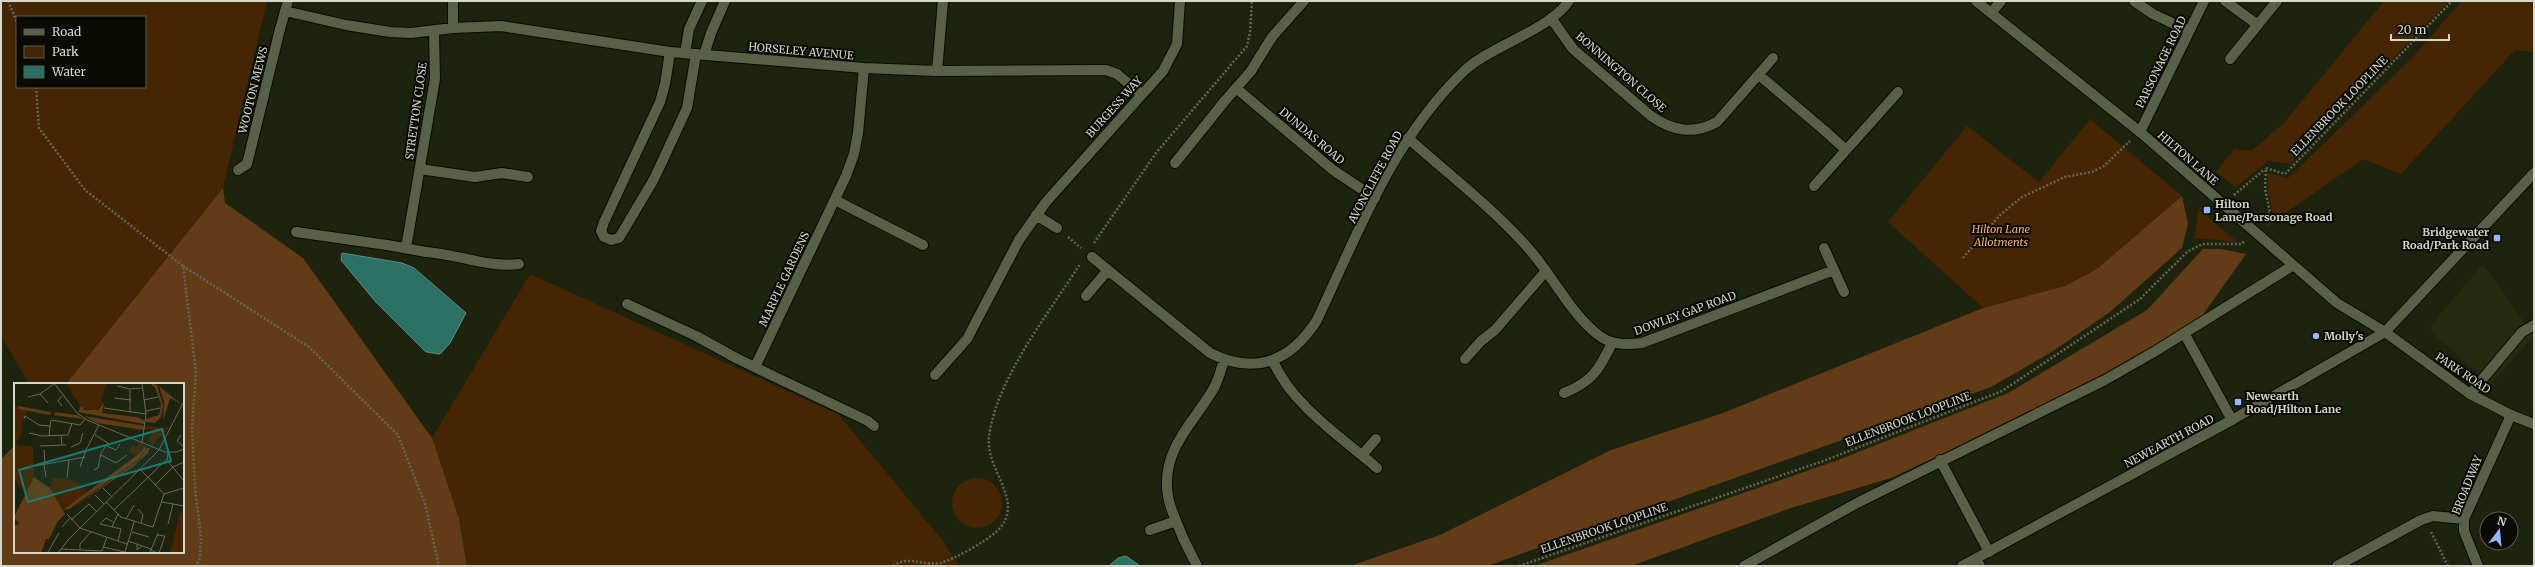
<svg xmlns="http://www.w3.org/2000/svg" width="2535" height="567" viewBox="0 0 2535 567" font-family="Merriweather,serif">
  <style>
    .built { fill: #242b0e }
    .green { fill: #452502; fill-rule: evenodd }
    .forest { fill: #623c17 }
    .water { fill: #2a7164; stroke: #5d9083 }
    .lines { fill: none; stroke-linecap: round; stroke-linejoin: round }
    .lane-casing { stroke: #080c00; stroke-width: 12 }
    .street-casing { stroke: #080c00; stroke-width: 12 }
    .secondary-casing { stroke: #080c00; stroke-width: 12 }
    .path { stroke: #626754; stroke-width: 2.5; stroke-dasharray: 2 2; stroke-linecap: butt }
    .lane { stroke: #5a6048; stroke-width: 10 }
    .street { stroke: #5a6048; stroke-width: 10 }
    .secondary { stroke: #5a6048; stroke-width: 10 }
    .poi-dot { fill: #98b5fd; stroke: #090b04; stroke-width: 1.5 }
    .labels { text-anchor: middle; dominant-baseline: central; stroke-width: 4; stroke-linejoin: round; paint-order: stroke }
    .street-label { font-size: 11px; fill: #d4d8cb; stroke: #090b04 }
    .poi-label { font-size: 11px; font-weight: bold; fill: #d4d8cb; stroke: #090b04; text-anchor: start }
    .park-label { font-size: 11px; font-style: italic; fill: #f7ab67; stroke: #090b04 }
    .inset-road { fill: none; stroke: #676b59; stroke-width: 1 }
    .view { fill: #197b73; fill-opacity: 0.15; stroke: #197b73; stroke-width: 2 }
    .inset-edge { fill: none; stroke: #d4d8cb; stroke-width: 2 }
  </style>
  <rect width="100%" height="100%" fill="#1e230d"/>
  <path class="built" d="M2483,264L2534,336L2490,385L2432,332L2431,325Z"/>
  <path class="green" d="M1,1H267L223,188L66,384H29L1,336ZM17,17H145V87H17Z
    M2384,1H2449L2290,164L2268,161L2236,187L2216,172L2234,149L2251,151L2284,123Z
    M2462,1H2534V52L2515,50L2401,174L2363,159L2267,226L2265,224L2273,214L2268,192V173L2288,178L2411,59Z
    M2090,119L2182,196L2097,269L2065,286L1983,308L1888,222L1967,126L2039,182Z
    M2198,208L2237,242L2195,238Z
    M530,274L838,414L943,541L959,566H467L459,519L432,438Z
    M952 503a25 25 0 1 1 50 0a25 25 0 1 1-50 0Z"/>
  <path class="forest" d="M223,188L225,203L303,258L432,438L459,519L467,566H1V459L15,445V552H183V384H66Z
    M2182,196L2188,224L2182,248L2110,312L2050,353L1991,387L1487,566H1350L1440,535L1611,450L1723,413L1983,308L2065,286L2097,269Z
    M2203,249H2221L2246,254L2193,329L2044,407L1891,478L1791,508L1631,566H1534L1838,460L2008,393L2147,310Z"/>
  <path class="water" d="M342,253L402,263L414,268L466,313L450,343L440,354L426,352L375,301L341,260Z
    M1126,556L1140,566H1109L1118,558Z"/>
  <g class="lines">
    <defs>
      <path id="lane" d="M2134,1L2153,14L2189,31
        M2225,1L2258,25
        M1991,13L2001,1
        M670,52L665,84L660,102L604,222L601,231L604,237L611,240L619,238L654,179L687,108L696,54
        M685,53L689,29L702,1
        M704,55L711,33L725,1
        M2230,59L2277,1
        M1251,71L1272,37L1304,1
        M1825,131L1846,150
        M1175,163L1224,102
        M420,169L475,177L502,173L528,177
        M238,170L247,164L280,29
        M1814,186L1898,92
        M835,200L923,245
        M296,232L387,245
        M426,252C457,254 488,268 519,264
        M627,304L696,336L736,358
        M2184,333L2232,420
        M1465,359L1481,341L1495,330L1546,271
        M935,375L967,339L1019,240
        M773,376L868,421L874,426
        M1564,393C1592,382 1599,370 1612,343
        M2470,394L2522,332L2534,325
        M1940,460L1989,552
        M1183,538L1197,566
        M1744,566L1857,503L2105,380L2154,352L2292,266"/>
      <path id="street" d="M453,1V28
        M285,11L346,25L390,32L411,33L453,28L501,26L670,52L864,68L937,71L1106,70L1117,74L1141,94
        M1551,18L1573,49L1651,116C1673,131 1693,135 1717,122L1773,58
        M280,29L288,1
        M937,71L943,1
        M1759,75L1825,131
        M1236,88L1333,170L1375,198
        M1224,102L1251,71
        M2140,132L2204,1
        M1408,138C1448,174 1493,208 1529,249C1552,275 1569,311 1597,334C1610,345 1626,345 1642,343L1834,270
        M1036,215L1057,228
        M1019,240L1046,202L1163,71L1177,44L1180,1
        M387,245L426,252
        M406,248L435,79L434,32
        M1824,248L1844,292
        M1092,257L1210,353C1256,376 1291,361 1317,320C1358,233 1393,139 1464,71C1492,45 1548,31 1569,1
        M1086,296L1108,270
        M736,358L773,376
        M1273,361C1292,405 1341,437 1377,468
        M755,367L846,176L854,154L858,133L864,68
        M1362,455L1376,439
        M1150,530L1176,521
        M1183,538C1177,522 1167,504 1167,486C1165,445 1197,419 1215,386C1219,378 1221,369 1224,360
        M1976,559L1980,566
        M2337,566L2421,520L2433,516L2464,519
        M2478,566L2464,531V519L2511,415"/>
      <path id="secondary" d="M1976,1L2140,132L2337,303L2385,332L2470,394L2511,415L2534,424
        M1962,566L2232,420L2385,332L2534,173"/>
    </defs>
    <use href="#lane" class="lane-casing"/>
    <use href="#street" class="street-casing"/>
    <use href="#secondary" class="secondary-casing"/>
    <path class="path" d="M8,1L17,22
      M36,87L39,128L85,190L183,266L196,372L192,427L195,489L201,537L200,558L196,566
      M2266,168L2285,174L2452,1
      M2234,195L2265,169
      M2263,221L2270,212L2265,189L2266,168
      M1068,237L1081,248
      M1094,243L1156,153L1247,46L1250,32L1252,1
      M1963,258L2000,215L2022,197L2065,177L2092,172L2104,166L2130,141
      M183,266L309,347L398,435L425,504L439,566
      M2431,532L2448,566
      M893,566C908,555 923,566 940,563C953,560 985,542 996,532C1028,503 985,471 989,437C996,379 1049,313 1080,264
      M1519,566L1826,460L2002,391L2140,299L2187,252L2202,244H2241L2245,241"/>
    <use href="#lane" class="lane"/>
    <use href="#street" class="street"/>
    <use href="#secondary" class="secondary"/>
  </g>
  <g class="poi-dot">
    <rect x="2203" y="206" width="8" height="8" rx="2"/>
    <rect x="2493" y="234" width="8" height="8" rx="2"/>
    <circle cx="2316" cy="336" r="4"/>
    <rect x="2234" y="398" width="8" height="8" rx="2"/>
  </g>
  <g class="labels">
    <g class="street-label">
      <text transform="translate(801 51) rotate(5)">HORSELEY AVENUE</text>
      <text transform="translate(2161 62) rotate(-64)">PARSONAGE ROAD</text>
      <text transform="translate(1621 72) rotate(41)">BONNINGTON CLOSE</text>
      <text transform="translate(253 90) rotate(-76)">WOOTON MEWS</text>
      <text transform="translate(2339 106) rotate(-46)">ELLENBROOK LOOPLINE</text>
      <text transform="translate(1114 107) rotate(-48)">BURGESS WAY</text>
      <text transform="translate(416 111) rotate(-82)">STRETTON CLOSE</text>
      <text transform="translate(1312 136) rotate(40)">DUNDAS ROAD</text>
      <text transform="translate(2188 158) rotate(41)">HILTON LANE</text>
      <text transform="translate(1375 177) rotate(-62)">AVONCLIFFE ROAD</text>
      <text transform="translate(784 279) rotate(-65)">MARPLE GARDENS</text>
      <text transform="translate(1685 313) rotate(-20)">DOWLEY GAP ROAD</text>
      <text transform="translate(2463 373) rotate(34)">PARK ROAD</text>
      <text transform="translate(1908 419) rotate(-21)">ELLENBROOK LOOPLINE</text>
      <text transform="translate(2169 441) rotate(-28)">NEWEARTH ROAD</text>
      <text transform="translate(2467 485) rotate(-68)">BROADWAY</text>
      <text transform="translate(1604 528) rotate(-19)">ELLENBROOK LOOPLINE</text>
    </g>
    <g class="poi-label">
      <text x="2215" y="204">Hilton<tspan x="2215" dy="13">Lane/Parsonage Road</tspan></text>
      <text x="2489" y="232" text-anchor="end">Bridgewater<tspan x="2489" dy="13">Road/Park Road</tspan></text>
      <text x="2324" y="336">Molly's</text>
      <text x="2246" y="396">Newearth<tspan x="2246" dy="13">Road/Hilton Lane</tspan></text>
    </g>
    <g class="park-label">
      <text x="2001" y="229">Hilton Lane<tspan x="2001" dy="13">Allotments</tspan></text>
    </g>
  </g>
  <g transform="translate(14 383)">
    <rect width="170" height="170" fill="#1e230d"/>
    <path d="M93,0L87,17L90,20L81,28L68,25L52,1ZM0,22L13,28L9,36L7,53L2,59L3,62L18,63L19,66L20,94L14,109L0,98ZM132,43L145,45L156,44L137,63V59L133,61L140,47L131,46ZM125,60L131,63L126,70L122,72L115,69L118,62L123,64ZM39,94L59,97L74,109L49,127L36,105ZM166,129L170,130V170H156Z" fill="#452502"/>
    <path d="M136,0L143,2L149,22L147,34L141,40L132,39V36L145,32L147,21L141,5ZM145,3L167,21L156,15L149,38L150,19ZM90,20L88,30L122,34L130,37V41L64,29L67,23L71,27H84ZM4,23L37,29L36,32L4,26ZM41,29L63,32L70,36L40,32ZM70,33L125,42L130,43L129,47L83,40ZM131,63L132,66L124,77L55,126L49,127L126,70ZM133,65H136L134,70L120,83L51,130L125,77ZM20,94L36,105L51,131L44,138L35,156H32L27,170H0V143L5,141L0,134Z" fill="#623c17"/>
    <path class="inset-road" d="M40,0L63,30L73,37L151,69H163L170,66M128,0L132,31L128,60M103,3L116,6L128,5M26,11L34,20M48,13L44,18L48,23M14,14L26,11L40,1M100,15L117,17M130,17L144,14M90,25L132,31M132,28L146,25M116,29V6M10,36L11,33L25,42L36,43L35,53M36,43L37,37L66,42L71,36M15,50L28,53L54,52L58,40M47,52L48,62H52M167,52L163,58L170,64M26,63L48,62M93,63L102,67L106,61M57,64L66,60L69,50M30,67L31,81M154,70L153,77L170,98M87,72L102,80L113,72M30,82L32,94M21,83L71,74M66,84L72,67L85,42M126,86L150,111M80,87L84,85L87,70L94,60L81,52M53,95L55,77M141,102L159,84L170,79M89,105L98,114M81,112L90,121M92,119L107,134L139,144L150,111L170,105M148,119L170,123M124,126L129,132L127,140M100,127L153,76M53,131L66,145M112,136L120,122M57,137L75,121L83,129M99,139L92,135L86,141L107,146L104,158M154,141L159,121M48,144L56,135M98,144L104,131M66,145L113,161M118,149L135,154M143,152L151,153L145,170M114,158L137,166L136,170M123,161V167L128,163M89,164L111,169L120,139M47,166L88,168L93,154M66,167V161L77,149M34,169L45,150M44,170L54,157L145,67L170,18M143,170L137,167L144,150"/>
    <path class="view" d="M148,46L157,78L14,119L5,87Z"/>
    <rect width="170" height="170" class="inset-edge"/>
  </g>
  <rect width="2535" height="567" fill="none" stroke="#d4d8cb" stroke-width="4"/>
  <rect x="16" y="16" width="130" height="72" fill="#090b04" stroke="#5a5d54"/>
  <rect x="24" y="29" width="20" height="6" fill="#5a6048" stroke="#5a5d54"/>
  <text x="52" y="36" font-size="12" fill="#d4d8cb">Road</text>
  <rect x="24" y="46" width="20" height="12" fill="#452502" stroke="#5a5d54"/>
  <text x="52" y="56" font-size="12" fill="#d4d8cb">Park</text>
  <rect x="24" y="66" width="20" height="12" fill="#2a7164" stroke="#5a5d54"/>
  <text x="52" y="76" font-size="12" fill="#d4d8cb">Water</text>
  <g transform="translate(2499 531) rotate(16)"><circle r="19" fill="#090b04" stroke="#5a5d54"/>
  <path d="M0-3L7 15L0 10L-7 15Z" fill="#98b5fd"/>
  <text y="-6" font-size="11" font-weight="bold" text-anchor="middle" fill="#d4d8cb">N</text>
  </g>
  <path d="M2391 34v6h58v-6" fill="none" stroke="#d4d8cb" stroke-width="2"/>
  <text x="2397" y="34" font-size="12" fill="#d4d8cb" stroke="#090b04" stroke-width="3" paint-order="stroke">20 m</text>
</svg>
